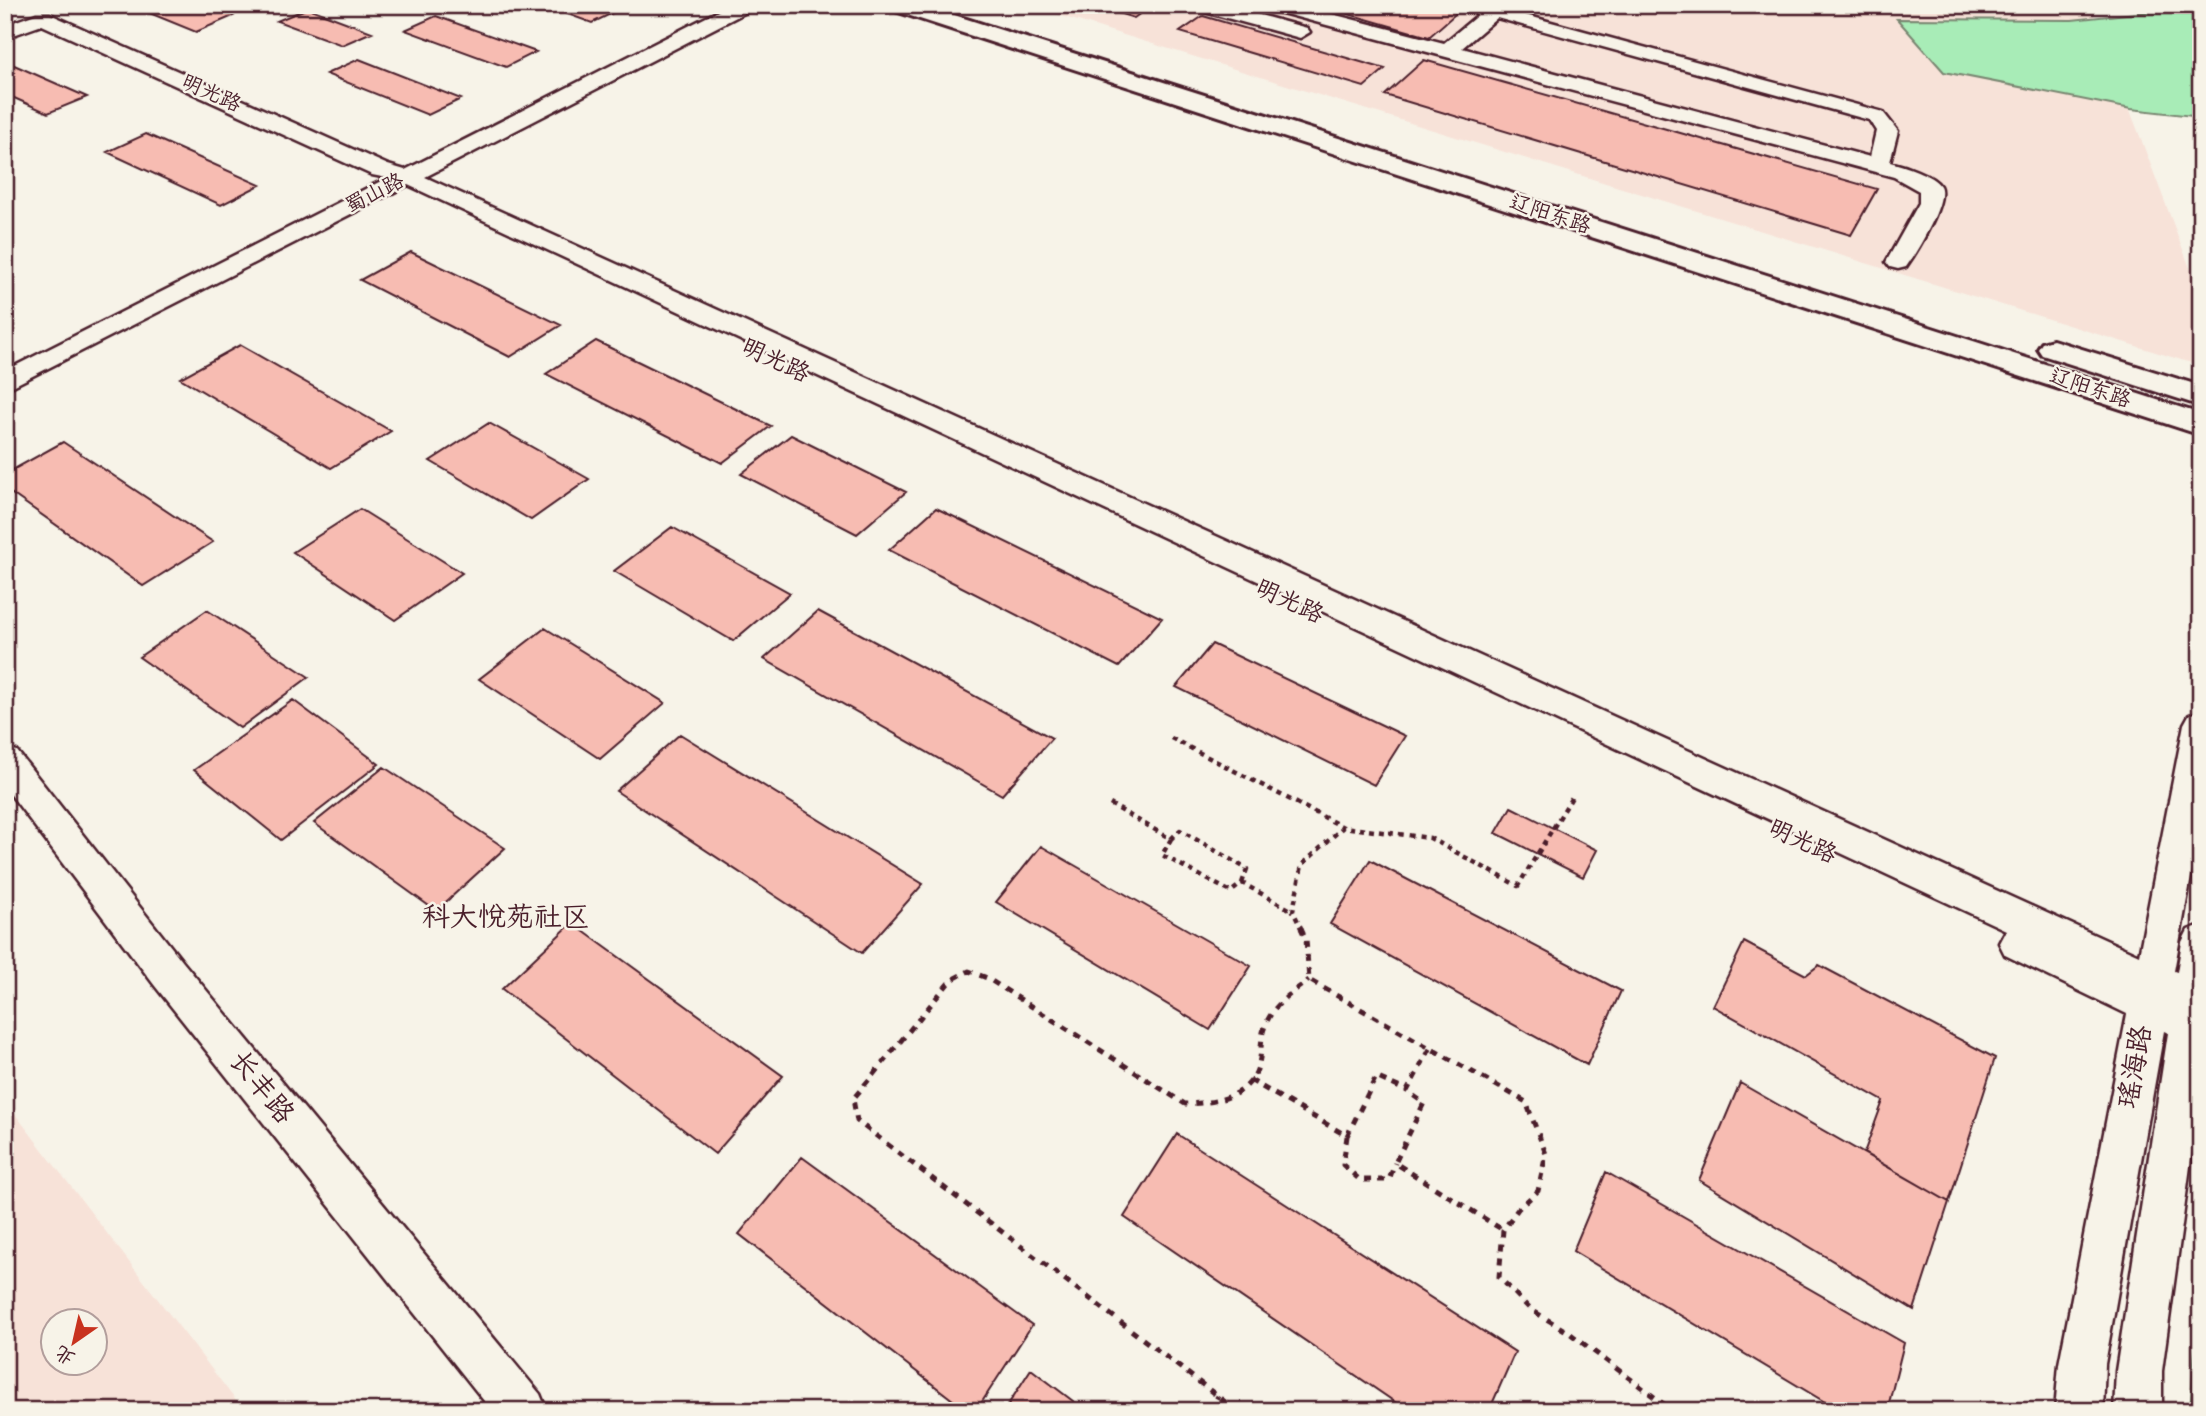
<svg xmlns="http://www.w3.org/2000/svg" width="2206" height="1416" viewBox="0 0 2206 1416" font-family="Kalam,'LXGW WenKai TC',sans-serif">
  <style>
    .built { fill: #f7e2d8; fill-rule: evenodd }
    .green { fill: #a8ecb7; stroke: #798671; stroke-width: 2 }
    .building { fill: #f7bcb2; stroke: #4a1f2b; stroke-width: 2 }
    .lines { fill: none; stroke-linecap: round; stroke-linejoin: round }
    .minor-casing { stroke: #4a1f2b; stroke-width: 5 }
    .major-casing { stroke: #4a1f2b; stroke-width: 6 }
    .path-far1 { stroke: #4a1f2b; stroke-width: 4.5; stroke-dasharray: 5 5; stroke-linecap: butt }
    .path { stroke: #4a1f2b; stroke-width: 5; stroke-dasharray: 7 7; stroke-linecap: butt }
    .minor { fill: #f7f3e8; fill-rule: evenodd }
    .major { fill: #f7f3e8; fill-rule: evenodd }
    .labels { text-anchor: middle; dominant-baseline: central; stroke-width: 5; stroke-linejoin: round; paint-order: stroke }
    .far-street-label { font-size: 21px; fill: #4a1f2b; stroke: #f7f3e8 }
    .street-label { font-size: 24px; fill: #4a1f2b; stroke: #f7f3e8 }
    .quarter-label { font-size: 28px; fill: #4a1f2b; stroke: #f7f3e8 }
    .near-street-label { font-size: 28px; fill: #4a1f2b; stroke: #f7f3e8 }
  </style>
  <rect width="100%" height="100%" fill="#f7f3e8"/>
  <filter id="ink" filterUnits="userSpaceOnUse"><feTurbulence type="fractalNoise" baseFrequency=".0143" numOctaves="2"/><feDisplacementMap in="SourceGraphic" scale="14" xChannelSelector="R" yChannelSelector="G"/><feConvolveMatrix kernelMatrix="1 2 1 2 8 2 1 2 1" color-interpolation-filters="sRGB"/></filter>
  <g filter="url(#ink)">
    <path class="built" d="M1026,5H2090L2201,297V366Z
      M5,1101L244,1411H5ZM52,1322H94V1364H52Z"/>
    <path class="green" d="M2171,5H2201V117L2131,109L1944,72L1897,19L2072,20L2173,9Z
      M2201,1275V1411H2190Z"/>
    <path class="building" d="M130,5H204L233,16L196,32Z
      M543,5H629L592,23Z
      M1092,5H1152L1134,18Z
      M1317,5H1452L1462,8L1429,37Z
      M308,8L372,32L342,45L277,21Z
      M436,16L536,52L506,67L405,30Z
      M1203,16L1385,69L1364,87L1180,32Z
      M359,59L461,99L428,115L326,74Z
      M1424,60L1877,189L1851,235L1385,95Z
      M5,61L87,97L48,113L5,94Z
      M146,134L260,185L221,205L107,152Z
      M411,252L561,325L510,357L360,280Z
      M596,341L771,426L722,463L546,374Z
      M240,345L391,431L331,468L180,378Z
      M489,423L589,479L531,520L430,461Z
      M791,435L906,492L857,534L741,474Z
      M63,442L213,542L143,586L5,489V474Z
      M936,508L1162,618L1119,667L889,550Z
      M360,509L462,573L395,620L293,552Z
      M672,527L790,593L733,641L614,571Z
      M207,610L309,677L240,728L139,657Z
      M818,611L1052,738L1002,795L764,659Z
      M545,628L665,703L600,759L479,679Z
      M1212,644L1405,736L1374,785L1176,687Z
      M293,700L379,764L281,840L194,770Z
      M680,734L923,884L862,953L616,791Z
      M384,767L505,848L436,911L314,823Z
      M1511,807L1597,850L1583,877L1496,833Z
      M1041,846L1251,966L1210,1030L996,902Z
      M1370,860L1621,991L1587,1065L1330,924Z
      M572,923L783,1076L715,1154L502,989Z
      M1744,942L1806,975L1819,965L1995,1058L1949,1202L1864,1153L1883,1101L1713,1006Z
      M1740,1083L1949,1202L1914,1310L1699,1180Z
      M1177,1134L1515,1352L1489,1411H1408L1124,1217Z
      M802,1157L1032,1325L976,1411H967L739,1234Z
      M1606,1172L1904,1343L1887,1411H1840L1573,1251Z
      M1031,1369L1086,1411H1004Z"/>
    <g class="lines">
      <defs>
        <path id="minor" d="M730,5H754L752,9L425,177L2139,955L2184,724L2189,715L2201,711V821L2174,971L2177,972L2182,942L2188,930L2201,925V1086L2162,1371V1411H2114L2116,1371L2168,1033L2164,1031L2105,1364L2103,1411H2055L2059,1364L2127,1014L2005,955L1999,943L2006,930L408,185L5,390V371L387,178L372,175L42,25L5,38V25L36,14H50L388,165L405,170Z
          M1192,5H1223L1307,28L1310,32L1300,38L1194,9Z
          M1265,5H1297L1444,43L1479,14L1462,9L1460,5H1510L1507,10L1883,112L1898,131L1890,162C1902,165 1934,175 1940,186C1948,201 1916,253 1906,267L1898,269L1890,267L1886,262L1919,203V191L1894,177L1267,9ZM1497,18L1869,120L1876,131L1870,157L1462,48Z
          M5,747L17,751L183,962L540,1394L547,1411H492L155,986L5,787Z"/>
        <path id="major" d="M889,5H923L2201,414V435L892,10Z
          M2053,340L2201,386V406L2042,355L2038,349L2042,343Z"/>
      </defs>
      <use href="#minor" class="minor-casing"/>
      <use href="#major" class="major-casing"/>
      <path class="path-far1" d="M1171,738L1343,827
        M1110,804L1171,839L1162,855L1231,892L1242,883L1293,911
        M1171,839L1180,830L1247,869L1242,883
        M1302,930L1293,911L1302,865L1343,827L1430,838L1518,886L1572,797"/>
      <path class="path" d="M1301,928L1306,939L1309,980L1526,1102L1546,1154L1538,1191L1518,1209L1503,1230L1499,1277L1530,1309L1568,1332L1673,1411
        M1430,1049L1407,1091L1424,1103L1395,1163L1503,1230
        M1250,1080L1347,1136L1376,1077L1407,1091
        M1347,1136L1343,1165L1360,1180H1389L1395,1163
        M1210,1411L1218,1396
        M1237,1411L857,1121L853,1099L951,980L969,971L987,978L1185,1104C1215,1103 1251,1098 1259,1063C1262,1051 1260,1038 1265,1026C1273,1005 1291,993 1309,980"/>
      <use href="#minor" class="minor"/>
      <use href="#major" class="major"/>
    </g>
  </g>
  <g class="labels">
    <g class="far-street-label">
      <text transform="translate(211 94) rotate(24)">明光路</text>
      <text transform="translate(375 194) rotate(-27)">蜀山路</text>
      <text transform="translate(1550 215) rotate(18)">辽阳东路</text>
      <text transform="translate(2090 389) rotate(18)">辽阳东路</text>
    </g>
    <g class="street-label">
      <text transform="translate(775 361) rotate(25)">明光路</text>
      <text transform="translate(1289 602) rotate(25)">明光路</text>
      <text transform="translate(1802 842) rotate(25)">明光路</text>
    </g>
    <g class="quarter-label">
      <text x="506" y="918">科大悦苑社区</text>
    </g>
    <g class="near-street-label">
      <text transform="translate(2136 1067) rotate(-80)">瑶海路</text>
      <text transform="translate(261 1088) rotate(51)">长丰路</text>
    </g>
  </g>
  <rect width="2206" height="1416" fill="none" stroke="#f7f3e8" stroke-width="28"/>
  <rect x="14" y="14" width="2178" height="1388" fill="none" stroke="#4a1f2b" stroke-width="2.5" filter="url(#ink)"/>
  <g transform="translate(74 1342) rotate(214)"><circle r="33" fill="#f7f3e8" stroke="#b29e9c" stroke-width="2"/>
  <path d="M0-5L12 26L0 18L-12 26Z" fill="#c8321e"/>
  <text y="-10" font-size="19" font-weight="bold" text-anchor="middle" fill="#4a1f2b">北</text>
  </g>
</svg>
